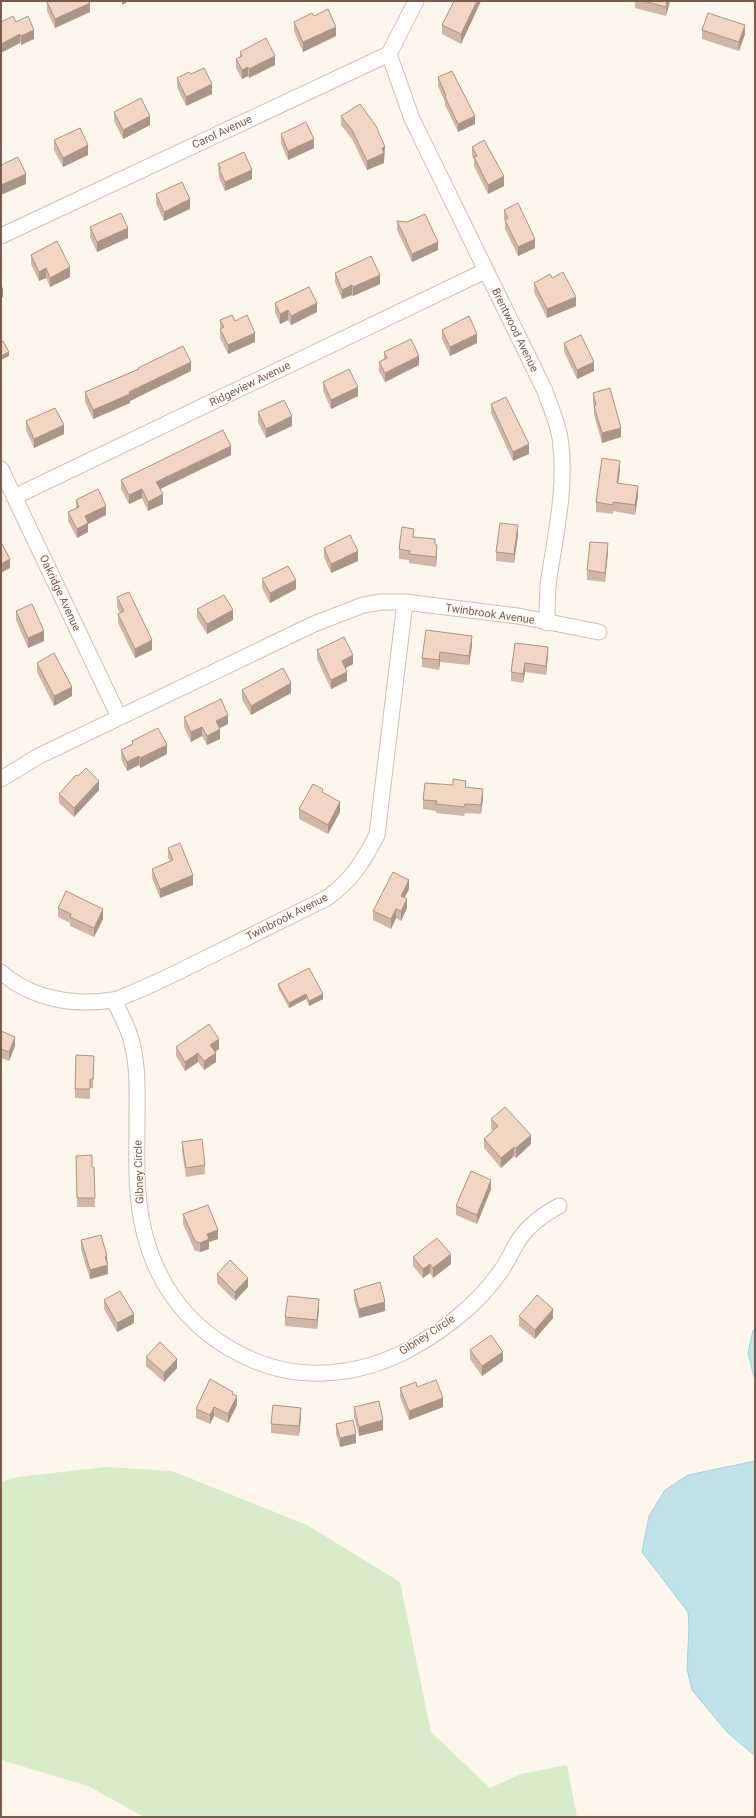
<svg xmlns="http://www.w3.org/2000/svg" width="756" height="1818" viewBox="0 0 756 1818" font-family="Roboto,sans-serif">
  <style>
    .green { fill: #d8ecc9 }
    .water { fill: #bfe3e8; stroke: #a5d3da }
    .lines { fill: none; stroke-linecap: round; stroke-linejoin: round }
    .minor-casing { stroke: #d1beb0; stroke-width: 17 }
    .minor { stroke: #fff; stroke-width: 15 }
    .wall { fill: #d1b7a8 }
    .shaded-wall { fill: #aa9588 }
    .building { fill: #f3d5c3; stroke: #aa9588 }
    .labels { text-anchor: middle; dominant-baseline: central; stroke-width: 3; stroke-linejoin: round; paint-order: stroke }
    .street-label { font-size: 11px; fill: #7a5c4d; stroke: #fffaf3 }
  </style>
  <rect width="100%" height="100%" fill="#fdf6ec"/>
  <path class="green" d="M106,1467L172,1471L307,1525L400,1582L431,1732L490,1788L521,1774L567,1765L577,1817H144L88,1786L1,1760V1482L17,1477Z"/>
  <path class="water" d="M755,1328V1381L748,1353L753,1330Z
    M755,1461V1756L727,1732L692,1690L687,1669L689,1627L688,1612L642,1552L649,1516L665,1490L688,1475Z"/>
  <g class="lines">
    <defs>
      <path id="minor" d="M389,54L412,119L544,389C550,405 557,421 560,438C567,484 556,532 549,578C547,592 547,608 547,623
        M1,236L389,54L416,1
        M1,469L119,717
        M14,497L485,271
        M1,779L39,756L314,624L363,605L381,602H405L518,616L599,632
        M1,972C31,999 74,1006 113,1000C119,999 126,995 132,993C149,986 166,978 182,970C231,946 279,922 327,898C352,880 363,862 377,835L405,602
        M114,1000C119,1011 125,1022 129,1033C139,1061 137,1093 137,1122C137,1146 136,1170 138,1193C144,1271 183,1331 255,1361C302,1381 359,1375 404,1352C439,1334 475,1307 498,1275C507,1264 512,1250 520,1238C530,1224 544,1214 559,1206"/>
    </defs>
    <use href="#minor" class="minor-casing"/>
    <use href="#minor" class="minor"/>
  </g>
  <path class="wall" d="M481,1L461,44L442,34V25Z
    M635,1H670L666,16L635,8Z
    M47,2L90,12L55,28L47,11Z
    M314,16L336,36L303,52L294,31V22Z
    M16,22L34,39L21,45Z
    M702,30L745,34L739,51L702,39Z
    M240,52L275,65L249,78L248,76L242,79L236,68V59L240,57Z
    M191,74L212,94L186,106L177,87V78Z
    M438,77L475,124L458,132L445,105V102L438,86Z
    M114,112L150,125L123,139L114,121Z
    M341,116L385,156H384V163L367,170L352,139L341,125Z
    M281,134L314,148L288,160L281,143Z
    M54,140L88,155L63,167L54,150Z
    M472,147L504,186L488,194L474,166V160L472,156Z
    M218,164L252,179L225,191L219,178Z
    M156,194L190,209L164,221L156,203Z
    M504,210L535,248L518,256L505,229V221L504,219Z
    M397,221L438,250L412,262L397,230Z
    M90,227L128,238L97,252L90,237Z
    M31,255L70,277L50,287L46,278L39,281L31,264Z
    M335,273L380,284L353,296L352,295L342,299L335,282Z
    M534,283L576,306L547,318L534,292Z
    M275,303L317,312L291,325L288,320L280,324L275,313Z
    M220,320L235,321L255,342L228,354L220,338Z
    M442,330L477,343L450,356L442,339Z
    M564,343L594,371L577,379L564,352Z
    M384,352L419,365L385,382L379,371V362L384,359Z
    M138,368L191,371L130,401V403L93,419L85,402V392L138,369Z
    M323,382L358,396L331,409L323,391Z
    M593,393L621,437L602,443L594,415V408L593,403Z
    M491,404L529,454L513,461L491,413Z
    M258,412L292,426L266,438L258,422Z
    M26,421L64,434L34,448L26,430Z
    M231,455L160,489L163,504L148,511L142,498L129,504L121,489V480Z
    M620,470L618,483L638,496L635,515L613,511V514L596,512V502Z
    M76,500L106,515L88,524V532L77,538L68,521V512L76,508Z
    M518,535L514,563L496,561V552Z
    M414,537L435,544L437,554L436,567L409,563V560L399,559V549Z
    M324,548L358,561L331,573L324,557Z
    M608,552L605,582L587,580V570Z
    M262,579L296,589L270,603L262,588Z
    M117,597L152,650L135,658L118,623V614L120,613L117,607Z
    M197,609L233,620L207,634L197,618Z
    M16,611L44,641L28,648L16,620Z
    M472,636V645L469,665L440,662L439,670L422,667V658Z
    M548,647V656L546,675L525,672L523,683L511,681V672Z
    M317,650L353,664L345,668L347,681L331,689L317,659Z
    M37,663L72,696L54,706L37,672Z
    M242,690L291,693L251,715L242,700Z
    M184,717L228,724L220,728V739L207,745L202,736L191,742L184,727Z
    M132,741L167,754L140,768L139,765L127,771L121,759V750L132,744Z
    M466,787L483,798L481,814L465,813L464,816L436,813V811L423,809V800Z
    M99,790L74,817L59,803V794Z
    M323,793L340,812L328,834L299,819V809Z
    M168,848L193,885L160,898L152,878V869L170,861L168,858Z
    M409,889L404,898L407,908L401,921L396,918L391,929L373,920V911Z
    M58,908L103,919L94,937L70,926V923L58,917Z
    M278,984L323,999L309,1006L306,999L289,1008L278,988Z
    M1,1031L15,1046L9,1061L1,1058Z
    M176,1047L219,1049L215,1052L216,1062L204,1070L198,1062L185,1071L176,1056Z
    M94,1065L93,1088H90V1099L75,1098V1089Z
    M491,1119L531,1144L516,1158L514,1156L501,1168L484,1148V1139L493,1131L491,1129Z
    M182,1142L205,1165V1174L186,1177L182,1151Z
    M76,1156L92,1167H94L95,1207H77Z
    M491,1189L477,1224L456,1215V1206Z
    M183,1214L218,1239L209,1242V1249L200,1252L195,1251L183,1224Z
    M81,1240L107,1256L108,1274L90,1279L81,1250Z
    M413,1257L451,1264L433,1278L430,1273L423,1278L413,1266Z
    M217,1274L248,1287L235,1301L217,1283Z
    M354,1290L385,1311L359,1318L354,1299Z
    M104,1300L134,1323L117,1332L104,1309Z
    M319,1309L317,1329L285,1326V1317Z
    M519,1316L553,1318L535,1339L519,1326Z
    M470,1350L503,1361L482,1376L470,1359Z
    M146,1357L177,1368L164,1382L146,1366Z
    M417,1387L443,1407L409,1420L400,1397V1388Z
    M233,1394L237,1405L228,1423L214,1416L210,1424L196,1418V1409Z
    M354,1407L383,1430L359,1436L354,1417Z
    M301,1417L299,1436L271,1433V1424Z
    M336,1424L356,1443L340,1447L336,1434Z"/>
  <path class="shaded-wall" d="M122,1H129L122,5Z
    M477,1H481L461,44V34Z
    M667,1H670L666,16V7Z
    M90,3V12L55,28V19Z
    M745,25V34L739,51V42Z
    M336,27V36L303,52V42Z
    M34,30V39L21,45V36Z
    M20,34V43L1,53V44Z
    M275,56V65L249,78V69Z
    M248,67V76L242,79V70Z
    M212,84V94L186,106V97Z
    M150,116V125L123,139V130Z
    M475,116V124L458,132V124Z
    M314,139V148L288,160V151Z
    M88,145V155L63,167V158Z
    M385,147L384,163L367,170V161L382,148Z
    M252,170V179L225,191V182Z
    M26,174V184L1,195V185Z
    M504,176V186L488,194V185Z
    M190,199V209L164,221V212Z
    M128,228V238L97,252V242Z
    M535,239V248L518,256V247Z
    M438,242V250L412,262V254Z
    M70,267V277L50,287V278Z
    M46,268V278L39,281V272Z
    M380,275V284L353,296V287Z
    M352,285V295L342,299V290Z
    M3,287V297L1,298V289Z
    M576,297V306L547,318V309Z
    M317,303V312L291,325V316Z
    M288,310V320L280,324V314Z
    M255,333V342L228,354V345Z
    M477,334V343L450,356V347Z
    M9,352V356L1,360V356Z
    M419,356V365L385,382V373Z
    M191,362V371L130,401V403L93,419V410L129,392Z
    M594,362V371L577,379V370Z
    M358,387V396L331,409V400Z
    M292,416V426L266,438V429Z
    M64,425V434L34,448V439Z
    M621,428V437L602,443V433Z
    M529,444V454L513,461V452Z
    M231,446V455L156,491V482Z
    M620,461V470L617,492V483Z
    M638,486V496L635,515V505Z
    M142,489V498L129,504V495Z
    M163,494V504L148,511V502Z
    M106,506V515L88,524V532L77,538V529L85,516Z
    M518,525V535L514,563V554Z
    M608,543V552L605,582V573Z
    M437,545V554L436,567V557Z
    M358,551V561L331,573V564Z
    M10,559V568L1,573V564Z
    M296,580V589L270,603V593Z
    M233,610V620L207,634V624Z
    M44,631V641L28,648V638Z
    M472,636V645L469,665V656Z
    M152,640V650L135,658V649Z
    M548,647V656L546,675V666Z
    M440,652V662L439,670V660Z
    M353,655V664L342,670V661Z
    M525,663V672L523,683V674Z
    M347,672V681L331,689V680Z
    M291,683V693L251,715V706Z
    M72,687V696L54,706V696Z
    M228,715V724L216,730V721Z
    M202,727V736L191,742V732Z
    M220,729V739L207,745V736Z
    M167,745V754L140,768V758Z
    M139,756V765L127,771V762Z
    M99,781V790L74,817V808Z
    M483,789V798L481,814V805Z
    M340,802V812L328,834V825Z
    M193,875V885L160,898V889Z
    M409,880V889L401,905V896Z
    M407,899V908L401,921V911Z
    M103,909V919L94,937V928Z
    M396,909V918L391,929V919Z
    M306,994V999L289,1008V1003Z
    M323,994V999L309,1006V1001Z
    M15,1037V1046L9,1061V1052Z
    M219,1039V1049L210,1055V1045Z
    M198,1053V1062L185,1071V1062Z
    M216,1053V1062L204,1070V1061Z
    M531,1135V1144L516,1158V1148Z
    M514,1147V1156L501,1168V1158Z
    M491,1180V1189L477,1224V1215Z
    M218,1230V1239L209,1242V1249L200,1252V1243L207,1234Z
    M451,1254V1264L433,1278V1268Z
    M107,1256L108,1274L90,1279V1270L105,1257Z
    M430,1264V1273L423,1278V1269Z
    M248,1278V1287L235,1301V1292Z
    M319,1299V1309L317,1329V1320Z
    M385,1302V1311L359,1318V1309Z
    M553,1309V1318L535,1339V1330Z
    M134,1314V1323L117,1332V1323Z
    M503,1352V1361L482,1376V1366Z
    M177,1359V1368L164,1382V1373Z
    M237,1396V1405L228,1423V1414Z
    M443,1398V1407L409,1420V1411Z
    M214,1407V1416L210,1424V1415Z
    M301,1408V1417L299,1436V1426Z
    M383,1420V1430L359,1436V1427Z
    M356,1434V1443L340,1447V1438Z"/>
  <path class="building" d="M48,1H89L90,3L55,19L47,2Z
    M454,1H477L461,34L442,25Z
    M643,1H667L666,7Z
    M328,9L336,27L303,42L294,22L312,13L314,16Z
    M708,13L745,25L739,42L702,30Z
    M13,16L16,22L28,16L34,30L21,36L20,34L1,44V22Z
    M266,38L275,56L249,69L248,67L242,70L236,59L242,56L240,52Z
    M204,68L212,84L186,97L177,78L189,72L191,74Z
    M452,71L475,116L458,124L445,97L446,96L438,77Z
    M141,98L150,116L123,130L114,112Z
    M360,104L376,126L385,147L382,148L384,153L367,161L352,130L341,116Z
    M306,122L314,139L288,151L281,134Z
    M80,128L88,145L63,158L54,140Z
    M484,140L504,176L488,185L474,157L477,156L472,147Z
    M244,152L252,170L225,182L219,169L221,168L218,164Z
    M18,157L26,174L1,185V165Z
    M182,182L190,199L164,212L156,194Z
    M518,203L535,239L518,247L505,220L508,218L504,210Z
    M121,213L128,228L97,242L90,227Z
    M425,214L438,242L412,254L406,241L407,240H406L397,221L407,222Z
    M57,241L70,267L50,278L46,268L39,272L31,255Z
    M371,256L380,275L353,287L352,285L342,290L335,273Z
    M563,272L576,297L547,309L534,283L550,274L552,278Z
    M309,287L317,303L291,316L288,310L280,314L275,303Z
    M232,315L235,321L247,315L255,333L228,345L220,329L224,327L220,320Z
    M469,316L477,334L450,347L442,330Z
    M581,335L594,362L577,370L564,343Z
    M411,339L419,356L385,373L379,362L387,358L384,352Z
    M3,341L9,352L1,356V342Z
    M183,346L191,362L129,392L130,394L93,410L85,392L139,369L138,368Z
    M349,369L358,387L331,400L323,382Z
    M610,388L621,428L602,433L594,406L596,405L593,393Z
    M506,397L529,444L513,452L491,404Z
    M284,400L292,416L266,429L258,412Z
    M55,408L64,425L34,439L26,421Z
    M223,430L231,446L156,482L163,494L148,502L142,489L129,495L121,480Z
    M602,458L620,461L617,483L638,486L635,505L613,502V505L596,502Z
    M98,489L106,506L85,516L88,523L77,529L68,512L79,507L76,500Z
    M500,523L518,525L514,554L496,552Z
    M402,527L414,529L413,537L435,539V544L437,545L436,557L409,554L410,551L399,549Z
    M350,535L358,551L331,564L324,548Z
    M1,542L10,559L1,564Z
    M590,542L608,543L605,573L587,570Z
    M288,566L296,580L270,593L262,579Z
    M129,592L152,640L135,649L118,614L124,611L117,597Z
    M224,595L233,610L207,624L197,609Z
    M32,604L44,631L28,638L16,611Z
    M426,630L472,636L469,656L440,652L439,660L422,658Z
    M344,637L353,655L342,661L347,672L331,680L317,650Z
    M515,643L548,647L546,666L525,663L523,674L511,672Z
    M54,653L72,687L54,696L37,663Z
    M283,668L291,683L251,706L242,690Z
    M221,699L228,715L216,721L220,729L207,736L202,727L191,732L184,717Z
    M158,728L167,745L140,758L139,756L127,762L121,750L133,744L132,741Z
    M86,768L99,781L74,808L59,794L76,775L78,776Z
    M453,779L466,781L465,787L483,789L481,805L465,804L464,807L436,804L437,801L423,800L425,783L453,785Z
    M313,784L323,789L322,792L340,802L328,825L299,809Z
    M180,843L193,875L160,889L152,869L173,860L168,848Z
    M393,872L409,880L401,896L407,899L401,911L396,909L391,919L373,911Z
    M66,891L103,909L94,928L70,917L71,914L58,908Z
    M309,968L323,994L309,1001L306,994L289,1003L278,984Z
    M209,1024L219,1039L210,1045L216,1053L204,1061L198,1053L185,1062L176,1047Z
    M1,1031L15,1037L9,1052L1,1049Z
    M76,1055L94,1056L93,1079H90V1089H75Z
    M505,1107L531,1135L516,1148L514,1147L501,1158L484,1139L498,1126L491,1119Z
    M202,1139L205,1165L186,1168L182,1142Z
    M92,1155V1167H94L95,1198H77L76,1156Z
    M471,1171L491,1180L477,1215L456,1206Z
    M208,1205L218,1230L207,1234L209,1239L200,1243L195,1241L183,1214Z
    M101,1235L107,1256L105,1257L108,1265L90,1270L81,1240Z
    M437,1238L451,1254L433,1268L430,1264L423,1269L413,1257Z
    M230,1260L248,1278L235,1292L217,1274Z
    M380,1282L385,1302L359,1309L354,1290Z
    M120,1291L134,1314L117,1323L104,1300Z
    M537,1295L553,1309L535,1330L519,1316Z
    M288,1296L319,1299L317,1320L285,1317Z
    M491,1335L503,1352L482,1366L470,1350Z
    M160,1342L177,1359L164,1373L146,1357Z
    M210,1379L233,1392L232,1394L237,1396L228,1414L214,1407L210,1415L196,1409Z
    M436,1380L443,1398L409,1411L400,1388L416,1382L417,1387Z
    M379,1401L383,1420L359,1427L354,1407Z
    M273,1405L301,1408L299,1426L271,1424Z
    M353,1420L356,1434L340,1438L336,1424Z"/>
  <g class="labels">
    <g class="street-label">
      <text transform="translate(222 132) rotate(-25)">Carol Avenue</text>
      <text transform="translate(515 330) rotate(64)">Brentwood Avenue</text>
      <text transform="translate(250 384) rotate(-26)">Ridgeview Avenue</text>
      <text transform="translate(60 593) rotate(65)">Oakridge Avenue</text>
      <text transform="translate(490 614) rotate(8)">Twinbrook Avenue</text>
      <text transform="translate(287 917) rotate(-27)">Twinbrook Avenue</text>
      <text transform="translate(139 1172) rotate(-92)">Gibney Circle</text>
      <text transform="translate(427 1335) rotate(-33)">Gibney Circle</text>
    </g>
  </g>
  <rect width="756" height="1818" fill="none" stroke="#7a5c4d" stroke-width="4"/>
</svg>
